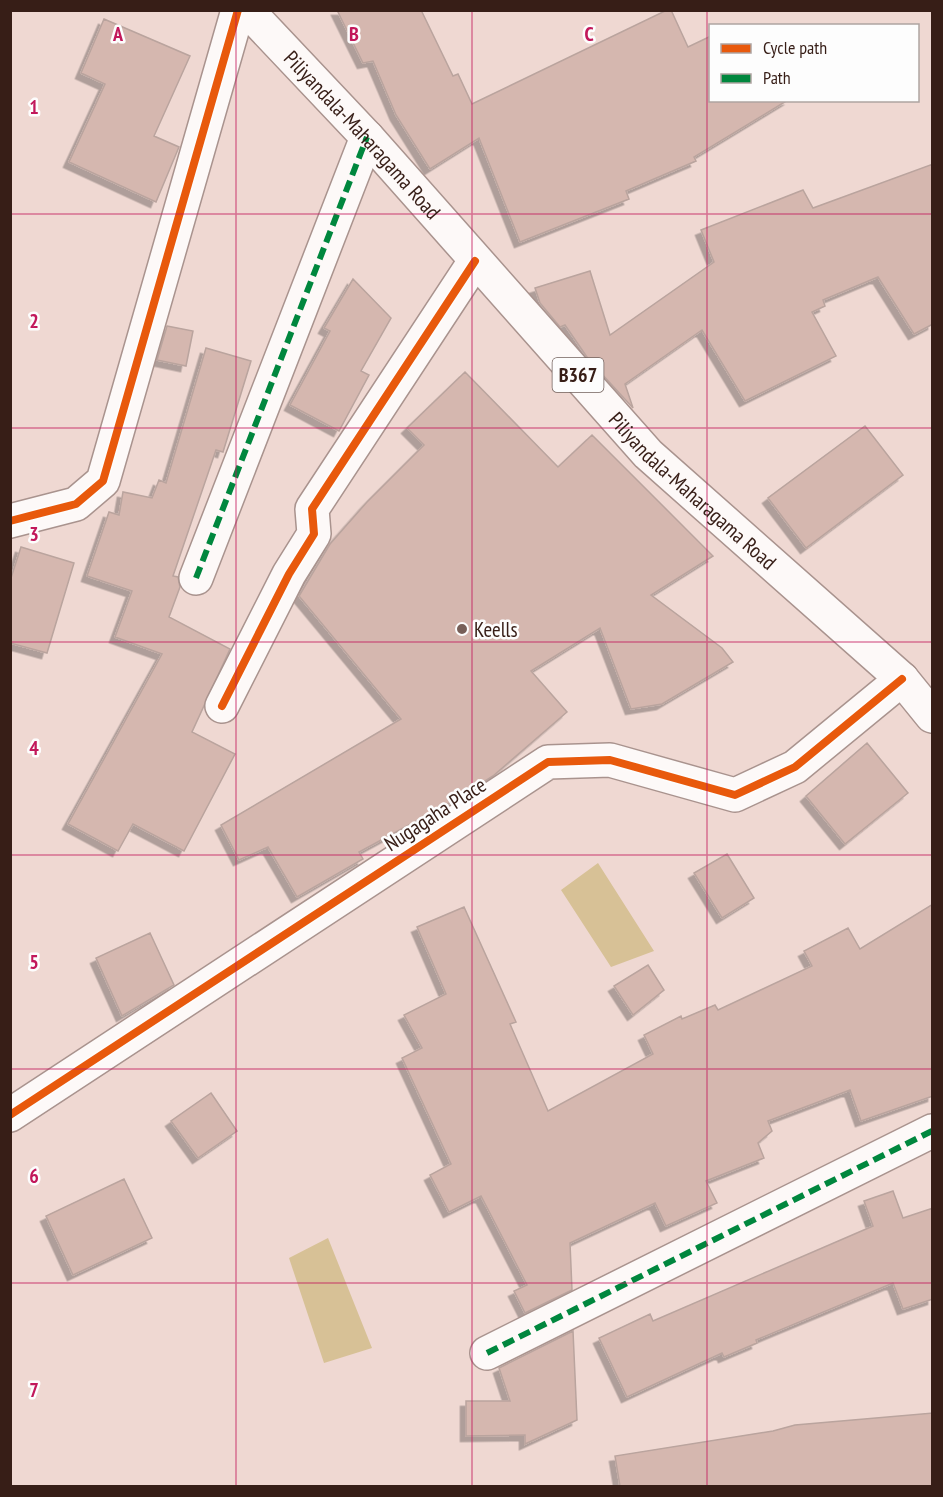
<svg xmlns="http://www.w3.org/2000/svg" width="943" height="1497" viewBox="0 0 943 1497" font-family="'PT Sans Narrow',sans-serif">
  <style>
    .green { fill: #d7c196 }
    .building { fill: #d5b7af; stroke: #baa49e; stroke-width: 1.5; filter: url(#shadow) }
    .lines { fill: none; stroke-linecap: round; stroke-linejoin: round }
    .street-casing { stroke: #a9938e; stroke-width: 36 }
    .primary-casing { stroke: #a9938e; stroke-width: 36 }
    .street { stroke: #fdf9f8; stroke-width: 33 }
    .primary { stroke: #fdf9f8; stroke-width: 33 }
    .quiet { stroke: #00873e; stroke-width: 6; stroke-dasharray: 12 6; stroke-linecap: butt }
    .cycleway-casing { stroke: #fdfdfd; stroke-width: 11 }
    .cycleway { stroke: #e8590c; stroke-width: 8 }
    .grid { fill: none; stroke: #c2185b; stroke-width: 1.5; stroke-opacity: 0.55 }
    .poi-dot { fill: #775f58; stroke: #fdfdfd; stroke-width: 2 }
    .labels { text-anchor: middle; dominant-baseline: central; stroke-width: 5; stroke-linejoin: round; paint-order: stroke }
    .shield { fill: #fdfdfd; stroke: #72615c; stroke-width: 1.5 }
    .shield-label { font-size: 20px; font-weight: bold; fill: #371e17 }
    .street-label { font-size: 21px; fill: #371e17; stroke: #fdfdfd }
    .poi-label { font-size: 21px; fill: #371e17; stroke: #fdfdfd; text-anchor: start }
    .grid-label { font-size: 20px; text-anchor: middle; font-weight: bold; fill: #c2185b; stroke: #fdfdfd; stroke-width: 5; stroke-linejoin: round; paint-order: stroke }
  </style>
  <defs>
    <filter id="shadow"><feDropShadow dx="-5.5" dy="5.5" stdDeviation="0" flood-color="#0004"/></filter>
  </defs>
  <rect width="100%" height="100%" fill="#efd8d2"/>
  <path class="green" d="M598,863L654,951L611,967L561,890Z
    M328,1238L372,1348L324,1363L289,1258Z"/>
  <path class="building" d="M337,10H421L453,76L458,74L472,104L667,10H671L688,47L711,36V100H788L694,157L696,161L626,191L629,199L520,242L479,138L430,169L396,115L373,61L363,63Z
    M104,19L190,56L154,136L179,147L156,202L69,162L105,84L81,73Z
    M933,164V324L914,334L878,277L823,300L825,306L812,312L836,356L745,401L702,330L625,384L633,408L589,360L565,325L560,327L540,303L535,288L590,271L610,335L714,262L701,230L803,190L813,208Z
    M353,279L391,318L361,371L369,375L339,431L290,405L330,331L324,328Z
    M167,326L193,331L186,366L157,360Z
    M206,348L251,361L223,452L216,450L173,576L178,577L180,587L169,617L230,649L192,732L235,754L184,851L133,824L118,851L68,824L162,654L115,637L132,591L87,576L109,512L119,515L123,492L152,498L159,480L166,483Z
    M465,372L558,467L592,435L713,556L651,595L722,648L733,662L662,704L631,709L600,628L531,671L567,712L493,776L455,800L359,852L363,859L297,897L268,847L239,860L221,825L401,719L299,596L330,544L367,502L424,445L407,428Z
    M865,426L903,475L806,548L768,498Z
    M21,547L74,563L47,653L10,643V581Z
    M867,743L908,793L845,844L806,796Z
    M727,854L754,898L722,918L694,873Z
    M933,904V1096L861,1121L850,1090L768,1121L772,1131L758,1143L764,1158L706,1181L717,1203L666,1226L655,1203L570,1243L572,1290L525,1313L514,1291L527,1285L481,1196L449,1212L430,1175L451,1164L402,1058L422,1048L404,1015L446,994L417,927L464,907L516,1022L510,1024L548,1111L653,1054L644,1035L681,1016L682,1019L715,1005L718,1010L812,966L804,951L848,928L860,949Z
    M150,933L174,985L122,1016L96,958Z
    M648,965L664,990L633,1015L614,986Z
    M211,1093L237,1131L198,1158L171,1121Z
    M124,1179L152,1238L73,1275L46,1216Z
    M893,1191L903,1218L933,1208V1299L903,1309L893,1283L756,1340L757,1343L724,1357L722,1353L627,1397L599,1338L650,1314L653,1321L873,1226L864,1201Z
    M573,1331L577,1420L525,1444V1435L466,1436V1401H510L499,1368Z
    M933,1413V1486H620L615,1456L773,1431L795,1425Z"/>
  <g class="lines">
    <defs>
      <path id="street" d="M10,521L76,504L103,481L238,10
        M196,578L367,137
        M222,706L289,574L314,534L312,509L475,261
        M10,1115L548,762L610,760L735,795L795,767L902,679
        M487,1353L932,1131"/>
      <g id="primary">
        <path id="s1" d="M247,10L367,137L648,454L902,679L932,716"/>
      </g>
    </defs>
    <use href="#street" class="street-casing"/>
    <use href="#primary" class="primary-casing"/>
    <use href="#street" class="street"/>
    <use href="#primary" class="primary"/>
    <path class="quiet" d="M196,578L367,137
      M487,1353L932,1131"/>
    <defs>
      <path id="cycleway" d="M10,521L76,504L103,481L238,10
        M222,706L289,574L314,534L312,509L475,261
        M10,1115L548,762L610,760L735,795L795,767L902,679"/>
    </defs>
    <use href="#cycleway" class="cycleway-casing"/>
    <use href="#cycleway" class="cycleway"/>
  </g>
  <path class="grid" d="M236,10V1486M472,10V1486M707,10V1486M10,214H932M10,428H932M10,642H932M10,855H932M10,1069H932M10,1283H932"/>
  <circle class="poi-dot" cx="462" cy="629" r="6"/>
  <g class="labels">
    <rect class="shield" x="552.5" y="358" width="51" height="34" rx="4.5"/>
    <g class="shield-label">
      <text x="578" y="375">B367</text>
    </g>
    <g class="street-label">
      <text stroke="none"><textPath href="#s1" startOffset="170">Piliyandala-Maharagama Road</textPath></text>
      <text stroke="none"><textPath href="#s1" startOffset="656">Piliyandala-Maharagama Road</textPath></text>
      <text transform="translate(435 814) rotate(-33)">Nugagaha Place</text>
    </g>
    <g class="poi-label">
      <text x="474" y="629">Keells</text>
    </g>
  </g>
  <g class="grid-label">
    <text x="118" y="41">A</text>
    <text x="354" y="41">B</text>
    <text x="589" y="41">C</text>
    <text x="34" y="114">1</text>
    <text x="34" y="328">2</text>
    <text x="34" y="541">3</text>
    <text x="34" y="755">4</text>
    <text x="34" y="969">5</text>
    <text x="34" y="1183">6</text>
    <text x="34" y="1397">7</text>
  </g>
  <rect width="943" height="1497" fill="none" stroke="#371e17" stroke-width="24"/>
  <rect x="709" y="24" width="210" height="78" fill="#fdfdfd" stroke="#aea4a1" stroke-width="1.5"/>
  <rect x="721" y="44" width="30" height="9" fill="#e8590c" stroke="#aea4a1" stroke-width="1.5"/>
  <text x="763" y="54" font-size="18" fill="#371e17">Cycle path</text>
  <rect x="721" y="74" width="30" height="9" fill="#00873e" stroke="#aea4a1" stroke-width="1.5"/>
  <text x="763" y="84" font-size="18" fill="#371e17">Path</text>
</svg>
